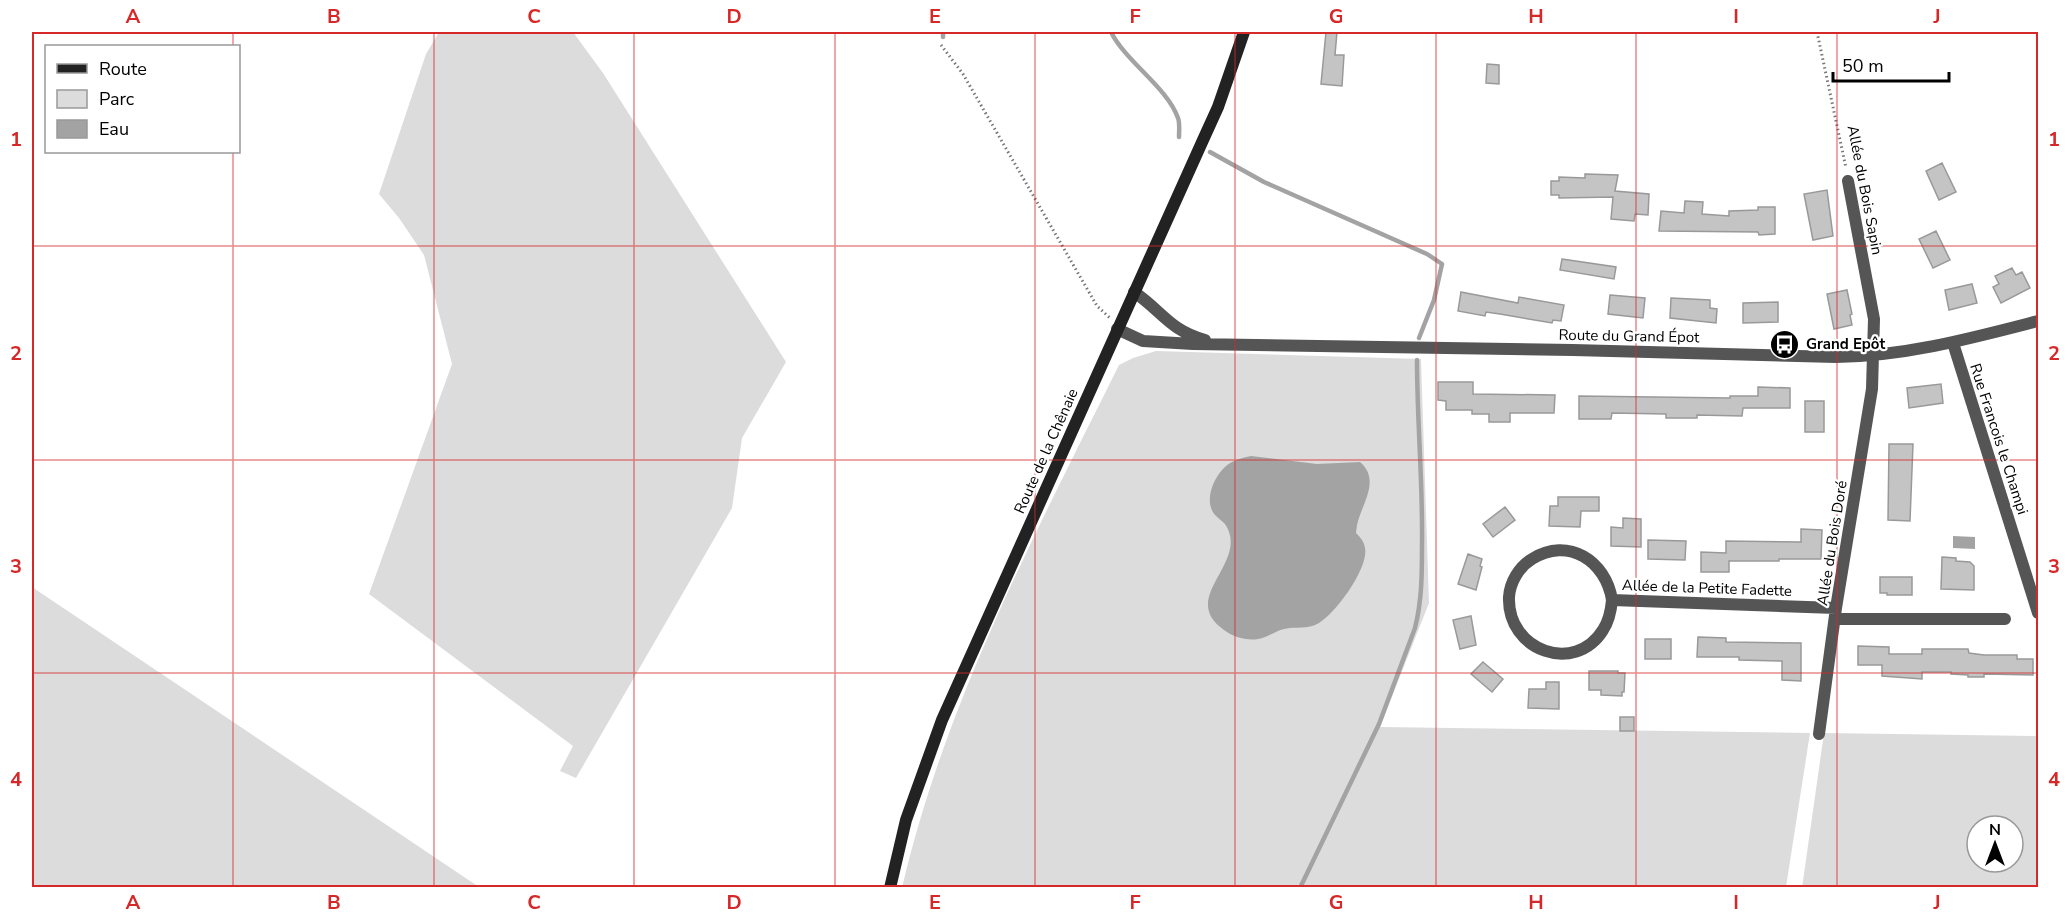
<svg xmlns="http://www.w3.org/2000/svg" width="2070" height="919" viewBox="0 0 2070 919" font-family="'Nunito Sans',sans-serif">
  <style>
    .green { fill: #dcdcdc; fill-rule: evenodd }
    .water { fill: #a3a3a3 }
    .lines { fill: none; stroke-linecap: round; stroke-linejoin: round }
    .stream { stroke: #a3a3a3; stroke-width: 4.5 }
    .building { fill: #c4c4c4; stroke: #999; stroke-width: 1.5 }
    .path { stroke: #777; stroke-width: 3; stroke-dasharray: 1.5 3; stroke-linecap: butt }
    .minor { stroke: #555; stroke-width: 12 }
    .secondary { stroke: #222; stroke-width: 12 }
    .grid { fill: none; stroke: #d62828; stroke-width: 1.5; stroke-opacity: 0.55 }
    .labels { text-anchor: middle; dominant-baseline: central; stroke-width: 4.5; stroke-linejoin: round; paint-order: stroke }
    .street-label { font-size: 15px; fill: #000; stroke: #fff }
    .poi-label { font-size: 15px; font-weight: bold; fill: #000; stroke: #fff; text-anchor: start }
    .neatline { fill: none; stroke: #d62828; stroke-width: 2 }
    .grid-label { font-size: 20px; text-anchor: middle; font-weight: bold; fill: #d62828 }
  </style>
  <rect width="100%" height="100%" fill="#fff"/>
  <path class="green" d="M439,32H573L603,73L786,362L742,438L732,508L576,778L560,771L573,746L369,594L452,364L424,255L399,218L379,194L426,54Z
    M1156,351L1421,359L1429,603L1380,727L1810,733L1786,887L902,888C945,703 1035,534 1119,365L1133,358Z
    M32,587L479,887H32Z
    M1824,733L2038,736V887L1802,888ZM1977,826H2013V862H1977Z"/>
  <path class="water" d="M1251,456L1317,464L1360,462C1381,480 1362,503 1357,525L1356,533C1360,537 1364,541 1365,548C1369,568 1336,613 1319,623C1307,630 1296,626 1284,629C1275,631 1267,638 1258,639C1247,641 1233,637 1224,630C1177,597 1251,563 1225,524C1222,521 1218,518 1215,515C1203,501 1214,476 1226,466C1233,460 1242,458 1251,456Z
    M1953,536L1975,537V549L1953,548Z"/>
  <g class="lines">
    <path class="stream" d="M943,32V37
      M1111,32C1126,62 1167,87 1178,118C1180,123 1179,131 1179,137
      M1210,152L1264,182L1427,254L1442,264L1434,300L1419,338
      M1300,888L1379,724L1415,628C1422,600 1422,573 1422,545C1423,483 1417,422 1417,360"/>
  </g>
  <path class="building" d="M1326,32H1337L1335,55H1344L1342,86L1321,84Z
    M1487,64L1499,65V84L1486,83Z
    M1942,163L1956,192L1939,200L1926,171Z
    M1585,174L1618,175L1615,191L1649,194L1648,215L1635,214L1634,221L1611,219L1613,197L1559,198V195H1551V181H1559V177L1585,178Z
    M1827,190L1833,236L1813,240L1804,194Z
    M1685,201L1703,202L1702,214L1729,216V211L1758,210V207H1775V234L1759,235L1758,232L1659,231L1661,211L1684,213Z
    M1936,231L1950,260L1933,268L1919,239Z
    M1562,259L1616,267L1614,279L1560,270Z
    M2012,268L2016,275L2022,272L2030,288L2001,303L1993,287L1999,284L1995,276Z
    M1972,284L1977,303L1949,310L1945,290Z
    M1847,290L1852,314L1850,315L1852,325L1834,329L1827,294Z
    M1461,292L1518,303L1519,297L1564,305L1561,321L1553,320L1552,323L1500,314L1486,312L1485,316L1458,311Z
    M1610,295L1645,298L1643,318L1608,314Z
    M1671,298L1710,300V308L1717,309L1716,323L1670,318Z
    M1778,302V322L1743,323V303Z
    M1438,382H1473V394L1555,395L1554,413H1510V422H1489V414H1472V410H1446V401L1438,400Z
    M1941,384L1943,403L1909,408L1907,388Z
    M1758,387L1790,388V408H1743L1742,416L1697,415V418H1666V414L1612,413L1611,419H1579V396L1730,398V396H1758Z
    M1805,401H1824V432H1805Z
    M1889,444H1913L1910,521L1888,520Z
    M1558,497H1599V511H1581L1580,527L1549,526L1550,506H1558Z
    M1505,507L1515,520L1493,537L1483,524Z
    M1623,518L1641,519V547L1611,546V527L1623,528Z
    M1801,529L1822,530L1821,559H1779V561H1729V572H1701V552L1726,553V541L1801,542Z
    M1648,540L1686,541L1685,560L1648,559Z
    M1468,554L1482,559L1480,566L1482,567L1476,590L1458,584Z
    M1942,557L1956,558V561L1970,562L1974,566V590L1941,589Z
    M1880,577H1912V595H1887V593H1880Z
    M1471,616L1476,645L1460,649L1453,620Z
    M1698,637L1726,638V642L1801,643V681L1782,680V661L1739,660V657H1697Z
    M1645,639H1671V659H1645Z
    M1858,646L1889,647V654H1922V649H1968L1969,653L1984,655H2017V659H2033V675L1984,674V677H1968V675L1951,674V672H1922V679L1882,676V665H1858Z
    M1483,662L1503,679L1492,692L1471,674Z
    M1589,671H1618V673H1625L1624,692H1622V696L1601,695V690H1589Z
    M1546,682H1559V709L1528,708L1529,689H1546Z
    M1620,717H1634V731H1620Z"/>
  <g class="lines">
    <path class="path" d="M1817,32L1846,168
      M941,45L963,74L1097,306L1110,318"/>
    <path class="minor" d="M1134,292C1162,311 1169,330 1205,340
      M1117,329L1143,341L1193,344L1573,350L1836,357C1906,356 1972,338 2038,321
      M1953,343L2038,613
      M1612,600C1611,611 1609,621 1603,630C1575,675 1507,651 1509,597C1510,582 1519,567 1532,559C1568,536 1606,561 1612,600L1836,608
      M1835,619H2005
      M1819,734L1836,608L1872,389L1874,319L1848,181"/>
    <path class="secondary" d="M890,888L906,820L942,720L1203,140L1218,107L1244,32"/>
  </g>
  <path class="grid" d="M233,32V46M434,32V888M634,32V888M835,32V888M1035,32V888M1235,32V888M1436,32V888M1636,32V888M1837,32V888M233,152V888M32,246H2038M32,460H2038M32,673H2038"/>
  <defs>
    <symbol id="bus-disc" viewBox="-11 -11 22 22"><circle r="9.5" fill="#000" stroke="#fff"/><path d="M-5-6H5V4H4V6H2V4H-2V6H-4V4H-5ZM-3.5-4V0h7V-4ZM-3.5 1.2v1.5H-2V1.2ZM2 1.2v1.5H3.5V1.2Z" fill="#fff"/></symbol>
  </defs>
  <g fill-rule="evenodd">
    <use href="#bus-disc" x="1768" y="328" width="33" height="33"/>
  </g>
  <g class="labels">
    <g class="street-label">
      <text transform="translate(1865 190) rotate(79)">Allée du Bois Sapin</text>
      <text transform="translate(1629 336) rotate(1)">Route du Grand Épot</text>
      <text transform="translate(1999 439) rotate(72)">Rue Francois le Champi</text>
      <text transform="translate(1046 451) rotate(-66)">Route de la Chênaie</text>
      <text transform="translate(1832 543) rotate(-81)">Allée du Bois Doré</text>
      <text transform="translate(1707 588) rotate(2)">Allée de la Petite Fadette</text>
    </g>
    <g class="poi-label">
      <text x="1806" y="344">Grand Epôt</text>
    </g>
  </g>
  <rect width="2070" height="919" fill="none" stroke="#ffffff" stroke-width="66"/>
  <rect x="45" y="45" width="195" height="108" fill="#ffffff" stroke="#999999" stroke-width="1.5"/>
  <rect x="57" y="64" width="30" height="9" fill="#222222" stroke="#999999" stroke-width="1.5"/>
  <text x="99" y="75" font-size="18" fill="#000000">Route</text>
  <rect x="57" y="90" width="30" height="18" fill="#dcdcdc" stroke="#999999" stroke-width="1.5"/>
  <text x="99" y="105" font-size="18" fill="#000000">Parc</text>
  <rect x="57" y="120" width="30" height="18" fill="#a3a3a3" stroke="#999999" stroke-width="1.5"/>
  <text x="99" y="135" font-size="18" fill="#000000">Eau</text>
  <g transform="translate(1995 844)"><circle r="28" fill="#ffffff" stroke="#999999" stroke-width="1.5"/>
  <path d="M0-4.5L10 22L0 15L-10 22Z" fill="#000000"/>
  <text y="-9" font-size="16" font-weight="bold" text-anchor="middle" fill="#000000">N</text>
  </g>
  <path d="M1833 72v9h116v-9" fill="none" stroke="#000000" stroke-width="3"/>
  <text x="1842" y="72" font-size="18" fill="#000000" stroke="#ffffff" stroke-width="4.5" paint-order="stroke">50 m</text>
  <rect x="33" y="33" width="2004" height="853" class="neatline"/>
  <g class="grid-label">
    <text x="133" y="23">A</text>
    <text x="334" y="23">B</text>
    <text x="534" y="23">C</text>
    <text x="734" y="23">D</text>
    <text x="935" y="23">E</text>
    <text x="1135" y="23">F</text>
    <text x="1336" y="23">G</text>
    <text x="1536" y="23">H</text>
    <text x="1736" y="23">I</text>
    <text x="1937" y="23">J</text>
    <text x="16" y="146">1</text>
    <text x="2054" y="146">1</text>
    <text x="16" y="360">2</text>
    <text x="2054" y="360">2</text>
    <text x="16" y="573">3</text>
    <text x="2054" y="573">3</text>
    <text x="16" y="786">4</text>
    <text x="2054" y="786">4</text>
    <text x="133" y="909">A</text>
    <text x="334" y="909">B</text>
    <text x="534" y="909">C</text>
    <text x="734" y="909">D</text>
    <text x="935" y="909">E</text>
    <text x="1135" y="909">F</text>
    <text x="1336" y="909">G</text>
    <text x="1536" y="909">H</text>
    <text x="1736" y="909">I</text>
    <text x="1937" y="909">J</text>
  </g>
</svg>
